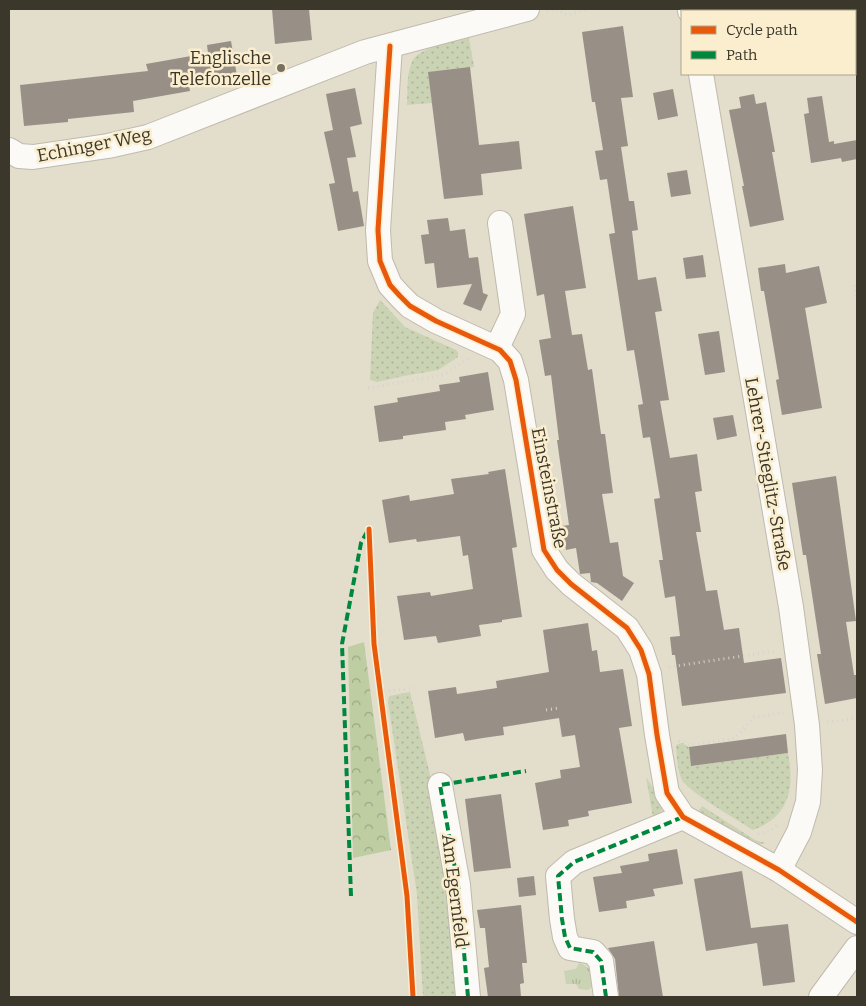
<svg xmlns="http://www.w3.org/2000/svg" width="866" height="1006" viewBox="0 0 866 1006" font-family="Bitter,serif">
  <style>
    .grass { fill: url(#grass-dots) }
    .forest { fill: url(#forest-crowns) }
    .park { fill: url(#park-tufts) }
    .building { fill: #988f87 }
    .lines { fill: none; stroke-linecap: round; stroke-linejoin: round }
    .minor-casing { stroke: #c0baad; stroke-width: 26 }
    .path { stroke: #d5d4cf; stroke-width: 3; stroke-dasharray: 1 4; stroke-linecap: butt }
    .minor { stroke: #fbfaf7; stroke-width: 24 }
    .quiet { stroke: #00873e; stroke-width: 4; stroke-dasharray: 8 4; stroke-linecap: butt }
    .cycleway-casing { stroke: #faeecf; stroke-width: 8 }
    .cycleway { stroke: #e8590c; stroke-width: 5 }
    .poi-dot { fill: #767163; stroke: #faeecf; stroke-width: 2 }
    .labels { text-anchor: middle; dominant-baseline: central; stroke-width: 5; stroke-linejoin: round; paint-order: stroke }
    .poi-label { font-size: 18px; fill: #3b372b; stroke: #faeecf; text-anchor: end }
    .street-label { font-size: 18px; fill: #3b372b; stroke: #faeecf }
  </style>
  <defs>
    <pattern id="grass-dots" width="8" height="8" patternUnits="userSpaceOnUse" patternTransform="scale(1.25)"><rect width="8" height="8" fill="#cad3b3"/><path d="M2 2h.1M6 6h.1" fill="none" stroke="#aeb69a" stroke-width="1.8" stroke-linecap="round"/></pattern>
    <pattern id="forest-crowns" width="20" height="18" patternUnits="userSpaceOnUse" patternTransform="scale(1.25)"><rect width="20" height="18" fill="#bfcda3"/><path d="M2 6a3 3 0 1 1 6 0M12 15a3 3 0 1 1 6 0" fill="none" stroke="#9ca785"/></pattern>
    <pattern id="park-tufts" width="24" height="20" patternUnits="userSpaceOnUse" patternTransform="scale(1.25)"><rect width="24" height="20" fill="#cad3b3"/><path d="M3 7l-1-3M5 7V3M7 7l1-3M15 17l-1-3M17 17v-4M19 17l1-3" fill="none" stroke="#aeb69a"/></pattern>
  </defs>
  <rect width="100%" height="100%" fill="#e3ddcc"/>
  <path class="grass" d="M469,38L474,67L429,72L432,103L407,105C408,92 406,74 412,62C418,47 454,42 469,38Z
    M380,300L405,327L456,350L458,352V357L438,370L404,376L377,382L370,380L373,313Z
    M410,692L441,820L460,997H423L417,894L388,702L389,696Z
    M682,743L689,747L692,766L788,753C795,789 789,817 753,830C738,820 690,793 682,780C677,770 677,756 676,745Z
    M646,777L666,808L653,817Z
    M702,806L755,840L765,843L756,846L739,838L698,812Z"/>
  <path class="forest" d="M364,642L391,850L353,858L348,647Z"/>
  <path class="park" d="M579,963C592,967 591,973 593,986L588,990L579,989L576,984H566L564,971L576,969Z"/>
  <path class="building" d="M272,9H309L312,40L275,44Z
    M623,26L633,97L621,98L628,146L621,147L629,201H634L638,230L632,231L638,280L656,277L662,311L655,312L669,400L660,401L670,458L697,454L702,491L695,492L701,532H696L706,591L717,590L724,630L739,628L744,663L781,658L786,693L682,706L675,655H672L670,637L680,636L675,596L665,598L659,560H663L654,499L660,498L650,437L643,438L638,405L643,404L634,350L627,351L609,234L615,233L607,179L600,180L595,151L603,150L595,102H592L582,32Z
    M231,41L237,76L189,85L190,91L133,101L134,112L68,119V122L24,126L20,85L148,71L146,64L208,53L207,45Z
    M470,67L479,145L519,141L522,169L481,174L483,195L444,199L428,72Z
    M355,88L362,124L350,127L356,157L347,158L353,192L358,191L364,226L338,231L329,184L335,183L324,132L333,130L326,94Z
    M673,89L678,116L658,120L653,93Z
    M754,94L756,104L766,102L775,152H772L784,220L750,227L742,186H744L729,110L741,108L739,97Z
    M822,96L829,142L834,141V144L857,140V159L842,162L841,158L811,163L804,114L809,113L807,98Z
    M687,170L691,194L671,197L667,173Z
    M573,206L586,288L565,291L572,335L582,334L588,370L592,369L601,434H605L613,493L602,494L610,543L618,542L623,576L634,583L622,601L597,583L591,582L590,573L580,574L576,548L566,550L562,526L569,525L557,440H559L551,375L545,376L539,340L551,338L544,294L537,296L524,214Z
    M448,218L450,231L465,229L469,258L478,257L483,293L488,295L481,311L463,304L472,284L437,288L434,263L425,264L421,235L429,234L427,220Z
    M703,255L706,277L686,279L683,258Z
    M785,264L786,273L819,266L827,303L805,308L822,408L782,415L776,380L779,379L764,291H761L758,268Z
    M719,331L725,372L705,375L698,334Z
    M488,372L494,410L465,415L466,419L445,422L446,430L403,436V439L379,442L374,406L398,402L397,398L440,391L439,385L460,382L459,377Z
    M733,415L737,436L717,440L713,418Z
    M505,469L517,547L512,548L522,617L502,620V622L479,625L481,636L438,643L436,636L404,640L397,596L430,592L431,596L473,589L468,555L463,556L460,536L417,542L416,539L389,543L382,500L409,495L410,501L454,494L451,479L489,474L488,472Z
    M836,476L856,621L846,622L854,675H857V698L825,704L817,654H821L806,555H803L792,483Z
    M588,623L592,651L597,650L600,672L623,669L632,726L619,728L632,803L588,811L589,816L568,820L569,826L543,830L535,783L561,778L560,770L580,767L575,735L562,737L559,718L503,727L504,735L483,738L465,741L463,733L435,738L428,691L456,687L457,694L497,688L496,681L549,672L543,630Z
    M786,734L788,753L691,766L689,747Z
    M501,794L511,868L474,872L465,799Z
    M677,849L683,884L653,889L655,896L626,901L627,908L599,912L593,877L622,873L620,866L649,861L648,854Z
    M742,871L751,928L788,924L795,982L763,986L757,943L706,951L694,879Z
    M534,876L536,895L519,897L517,878Z
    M521,905L527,963H522L524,983L520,984L521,997H488L484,968L489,967L487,948L485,928H480L477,910Z
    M654,941L663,997H619L615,959L608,948Z"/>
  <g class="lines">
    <defs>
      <path id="minor" d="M690,9V11
        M390,46L378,230L380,261L390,285L400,296L410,306L436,321L500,350L510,361L516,380L544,550L557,570L571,584L627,628L641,650L649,674L657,735L667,793L683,817L779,870L857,922
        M701,74L791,607L807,725L810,770L808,802L799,832L779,870
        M9,150L19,156L33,157L108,146L148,137L365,52L527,9
        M497,348L513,314L500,223
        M440,785L458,885L468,997
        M606,997L601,961L593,952L570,948L565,937L562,919L558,876L574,862L683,817
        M821,997L857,948"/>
    </defs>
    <use href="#minor" class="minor-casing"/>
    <path class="path" d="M851,9L857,11
      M547,12L556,9L567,15L588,9
      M855,285L857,302
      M368,388L443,375L468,359
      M669,667L776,651
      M379,692L414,688
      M546,710L559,708
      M827,722L857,718
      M679,741L691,745L735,738L754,717L784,713
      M758,834L770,831L777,825"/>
    <use href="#minor" class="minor"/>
    <path class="quiet" d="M351,896L342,644L361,543L367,532
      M468,997L458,885L440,785L526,771
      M606,997L601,961L593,952L570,948L565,937L562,919L558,876L574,862L683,817"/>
    <defs>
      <path id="cycleway" d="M390,46L378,230L380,261L390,285L400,296L410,306L436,321L500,350L510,361L516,380L544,550L557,570L571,584L627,628L641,650L649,674L657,735L667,793L683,817L779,870L857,922
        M369,529L374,644L407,896L413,997"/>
    </defs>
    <use href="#cycleway" class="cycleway-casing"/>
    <use href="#cycleway" class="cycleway"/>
  </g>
  <circle class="poi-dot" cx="281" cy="68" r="5"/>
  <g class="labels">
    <g class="poi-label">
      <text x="271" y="58">Englische<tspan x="271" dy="21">Telefonzelle</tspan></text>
    </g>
    <g class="street-label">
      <text transform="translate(94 145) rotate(-11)">Echinger Weg</text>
      <text transform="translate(768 474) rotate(80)">Lehrer-Stieglitz-Straße</text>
      <text transform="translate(549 488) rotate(79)">Einsteinstraße</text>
      <text transform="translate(455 891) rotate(83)">Am Egernfeld</text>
    </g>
  </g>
  <rect width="866" height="1006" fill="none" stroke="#3b372b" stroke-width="20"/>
  <rect x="681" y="10" width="175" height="65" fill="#faeecf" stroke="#aea58d"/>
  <rect x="691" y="26" width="25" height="8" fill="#e8590c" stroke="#aea58d"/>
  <text x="726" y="35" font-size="15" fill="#3b372b">Cycle path</text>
  <rect x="691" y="51" width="25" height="8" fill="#00873e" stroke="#aea58d"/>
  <text x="726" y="60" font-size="15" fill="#3b372b">Path</text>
</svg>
